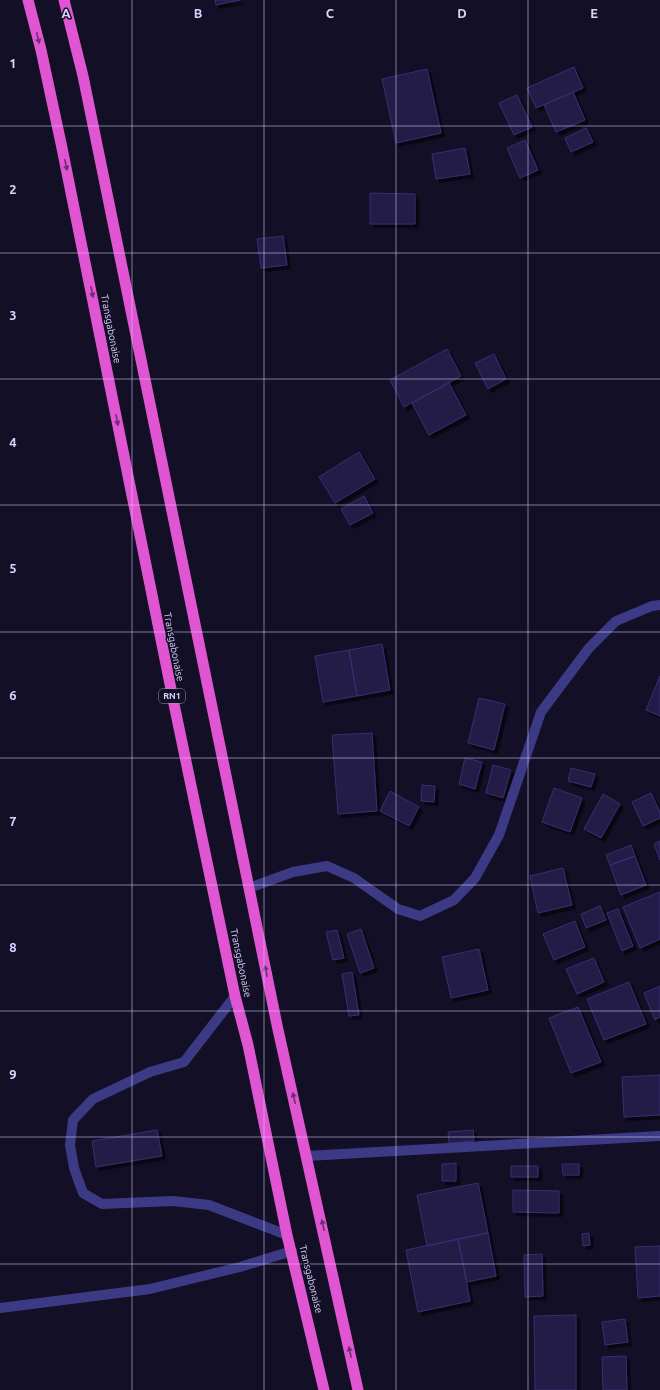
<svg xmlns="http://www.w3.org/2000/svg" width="660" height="1390" viewBox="0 0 660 1390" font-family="Ubuntu,sans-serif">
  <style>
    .building { fill: #241b47; stroke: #3b2d73; filter: url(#shadow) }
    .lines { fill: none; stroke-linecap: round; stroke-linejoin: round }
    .service { stroke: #3d3a85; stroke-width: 10 }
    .minor { stroke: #3d3a85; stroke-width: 10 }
    .trunk { stroke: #e055d1; stroke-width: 11 }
    .oneway { fill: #6f2e73 }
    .grid { fill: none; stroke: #d9d4ff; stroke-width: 1; stroke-opacity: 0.55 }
    .labels { text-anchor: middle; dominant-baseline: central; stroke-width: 3; stroke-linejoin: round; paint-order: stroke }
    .shield { fill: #130f26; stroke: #9e99be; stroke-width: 1 }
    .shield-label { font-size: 9px; font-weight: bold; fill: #d9d4ff }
    .street-label { font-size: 10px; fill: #d9d4ff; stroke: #130f26 }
    .grid-label { font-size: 13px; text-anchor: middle; font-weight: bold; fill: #d9d4ff; stroke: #130f26; stroke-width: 3; stroke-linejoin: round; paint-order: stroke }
  </style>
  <defs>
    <filter id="shadow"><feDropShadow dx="3.5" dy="3.5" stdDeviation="0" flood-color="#0009"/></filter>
  </defs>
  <rect width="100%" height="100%" fill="#130f26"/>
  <path class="building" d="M215,0H240L216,5Z
    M574,67L583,88L536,108L527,88Z
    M427,69L441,133L396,143L382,79Z
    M573,92L585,120L556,132L544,105Z
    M517,95L532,127L514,135L499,103Z
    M586,128L593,142L571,152L565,138Z
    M525,140L538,170L520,178L507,148Z
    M465,148L470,174L436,179L432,154Z
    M370,193L415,194V224H370Z
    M283,236L287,265L261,268L257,239Z
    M447,349L461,376L404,407L390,380Z
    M494,354L506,379L488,389L475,363Z
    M449,383L466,415L429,435L412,403Z
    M359,452L375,479L335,503L319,477Z
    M364,496L373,513L350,525L341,509Z
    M382,644L390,690L357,696L349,650Z
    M349,650L357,696L323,702L315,656Z
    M660,676V716L646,710Z
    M479,698L505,704L494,750L468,743Z
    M372,733L377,811L338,814L332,735Z
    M465,758L482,762L475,789L459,784Z
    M493,765L511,770L503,798L486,793Z
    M571,768L595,774L591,787L568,781Z
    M422,785L435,786L434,802L421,801Z
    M554,788L582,798L570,832L542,822Z
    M390,791L419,807L409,826L380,811Z
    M651,793L660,812V818L643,826L632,802Z
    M603,794L620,804L601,838L584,829Z
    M660,841V860L654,844Z
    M631,845L635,856L610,865L606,855Z
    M635,856L646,885L621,895L610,865Z
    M563,868L572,905L538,913L530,876Z
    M660,892V939L640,948L623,907Z
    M600,906L606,920L586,928L581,914Z
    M618,909L633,946L622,951L607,913Z
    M575,921L585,947L554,960L543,934Z
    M361,929L374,968L360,973L347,934Z
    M337,930L344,958L333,960L326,932Z
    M479,949L488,990L451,998L442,957Z
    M594,958L604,982L577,994L566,969Z
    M352,972L359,1015L349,1016L342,974Z
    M629,982L646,1024L604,1040L587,999Z
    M660,986V1017L655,1020L644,993Z
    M578,1007L601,1062L571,1073L549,1018Z
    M660,1075V1115L624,1117L622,1077Z
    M157,1130L162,1156L96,1167L92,1141Z
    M473,1130L474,1141L449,1143L448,1132Z
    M456,1163V1181H442V1164Z
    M562,1164H579V1175H563Z
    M511,1166H538V1177H511Z
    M478,1183L488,1233L427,1246L417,1195Z
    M513,1190L559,1191V1213L513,1212Z
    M488,1233L496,1276L467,1282L458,1239Z
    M589,1233L590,1245L583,1246L582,1234Z
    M458,1239L470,1301L418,1312L406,1250Z
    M660,1246V1296L638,1298L635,1247Z
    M542,1254L543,1296L525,1297L524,1255Z
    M576,1315V1390H535L534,1316Z
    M625,1319L628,1342L605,1345L602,1322Z
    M626,1356L627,1390H603L602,1357Z"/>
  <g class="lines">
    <path class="service" d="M235,996L184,1062L150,1072L93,1099L73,1120L70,1145L74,1168L83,1193L102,1204L173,1201L209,1205L287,1235"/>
    <path class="minor" d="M249,888L293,872L327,866L354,878L398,909L420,916L454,900L475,878L499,835L541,712L589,648L616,621L652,606L660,605
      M307,1156L660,1136
      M0,1308L150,1289L240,1267L292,1251"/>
    <path class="trunk" d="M28,0L41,50L62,148L174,704L235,996L248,1045L287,1235L324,1390
      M64,0L83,76L249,888L277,1025L358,1390"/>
  </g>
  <defs><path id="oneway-solid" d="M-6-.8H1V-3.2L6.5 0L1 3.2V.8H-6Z"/></defs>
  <g class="oneway">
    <use href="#oneway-solid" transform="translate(38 38) rotate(76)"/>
    <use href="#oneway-solid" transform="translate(66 165) rotate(78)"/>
    <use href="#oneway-solid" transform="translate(92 292) rotate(79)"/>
    <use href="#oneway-solid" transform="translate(117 420) rotate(79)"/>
    <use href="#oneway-solid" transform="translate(266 971) rotate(-102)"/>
    <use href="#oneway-solid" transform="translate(294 1098) rotate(-103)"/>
    <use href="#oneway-solid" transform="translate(323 1225) rotate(-102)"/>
    <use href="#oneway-solid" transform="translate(350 1352) rotate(-102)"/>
  </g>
  <path class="grid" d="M132,0V1390M264,0V1390M396,0V1390M528,0V1390M0,126H660M0,253H660M0,379H660M0,505H660M0,632H660M0,758H660M0,885H660M0,1011H660M0,1137H660M0,1264H660"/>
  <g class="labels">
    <rect class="shield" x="159" y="689" width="26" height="14" rx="3"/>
    <g class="shield-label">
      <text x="172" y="696">RN1</text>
    </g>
    <g class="street-label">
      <text transform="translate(111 329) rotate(79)">Transgabonaise</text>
      <text transform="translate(174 647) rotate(79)">Transgabonaise</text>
      <text transform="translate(241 963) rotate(78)">Transgabonaise</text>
      <text transform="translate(311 1279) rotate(76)">Transgabonaise</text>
    </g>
  </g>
  <g class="grid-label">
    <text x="66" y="18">A</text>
    <text x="198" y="18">B</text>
    <text x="330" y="18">C</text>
    <text x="462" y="18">D</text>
    <text x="594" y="18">E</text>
    <text x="13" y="68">1</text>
    <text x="13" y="194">2</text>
    <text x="13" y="320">3</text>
    <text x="13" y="447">4</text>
    <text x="13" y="573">5</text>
    <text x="13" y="700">6</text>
    <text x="13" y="826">7</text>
    <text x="13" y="952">8</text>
    <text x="13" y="1079">9</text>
  </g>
</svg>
